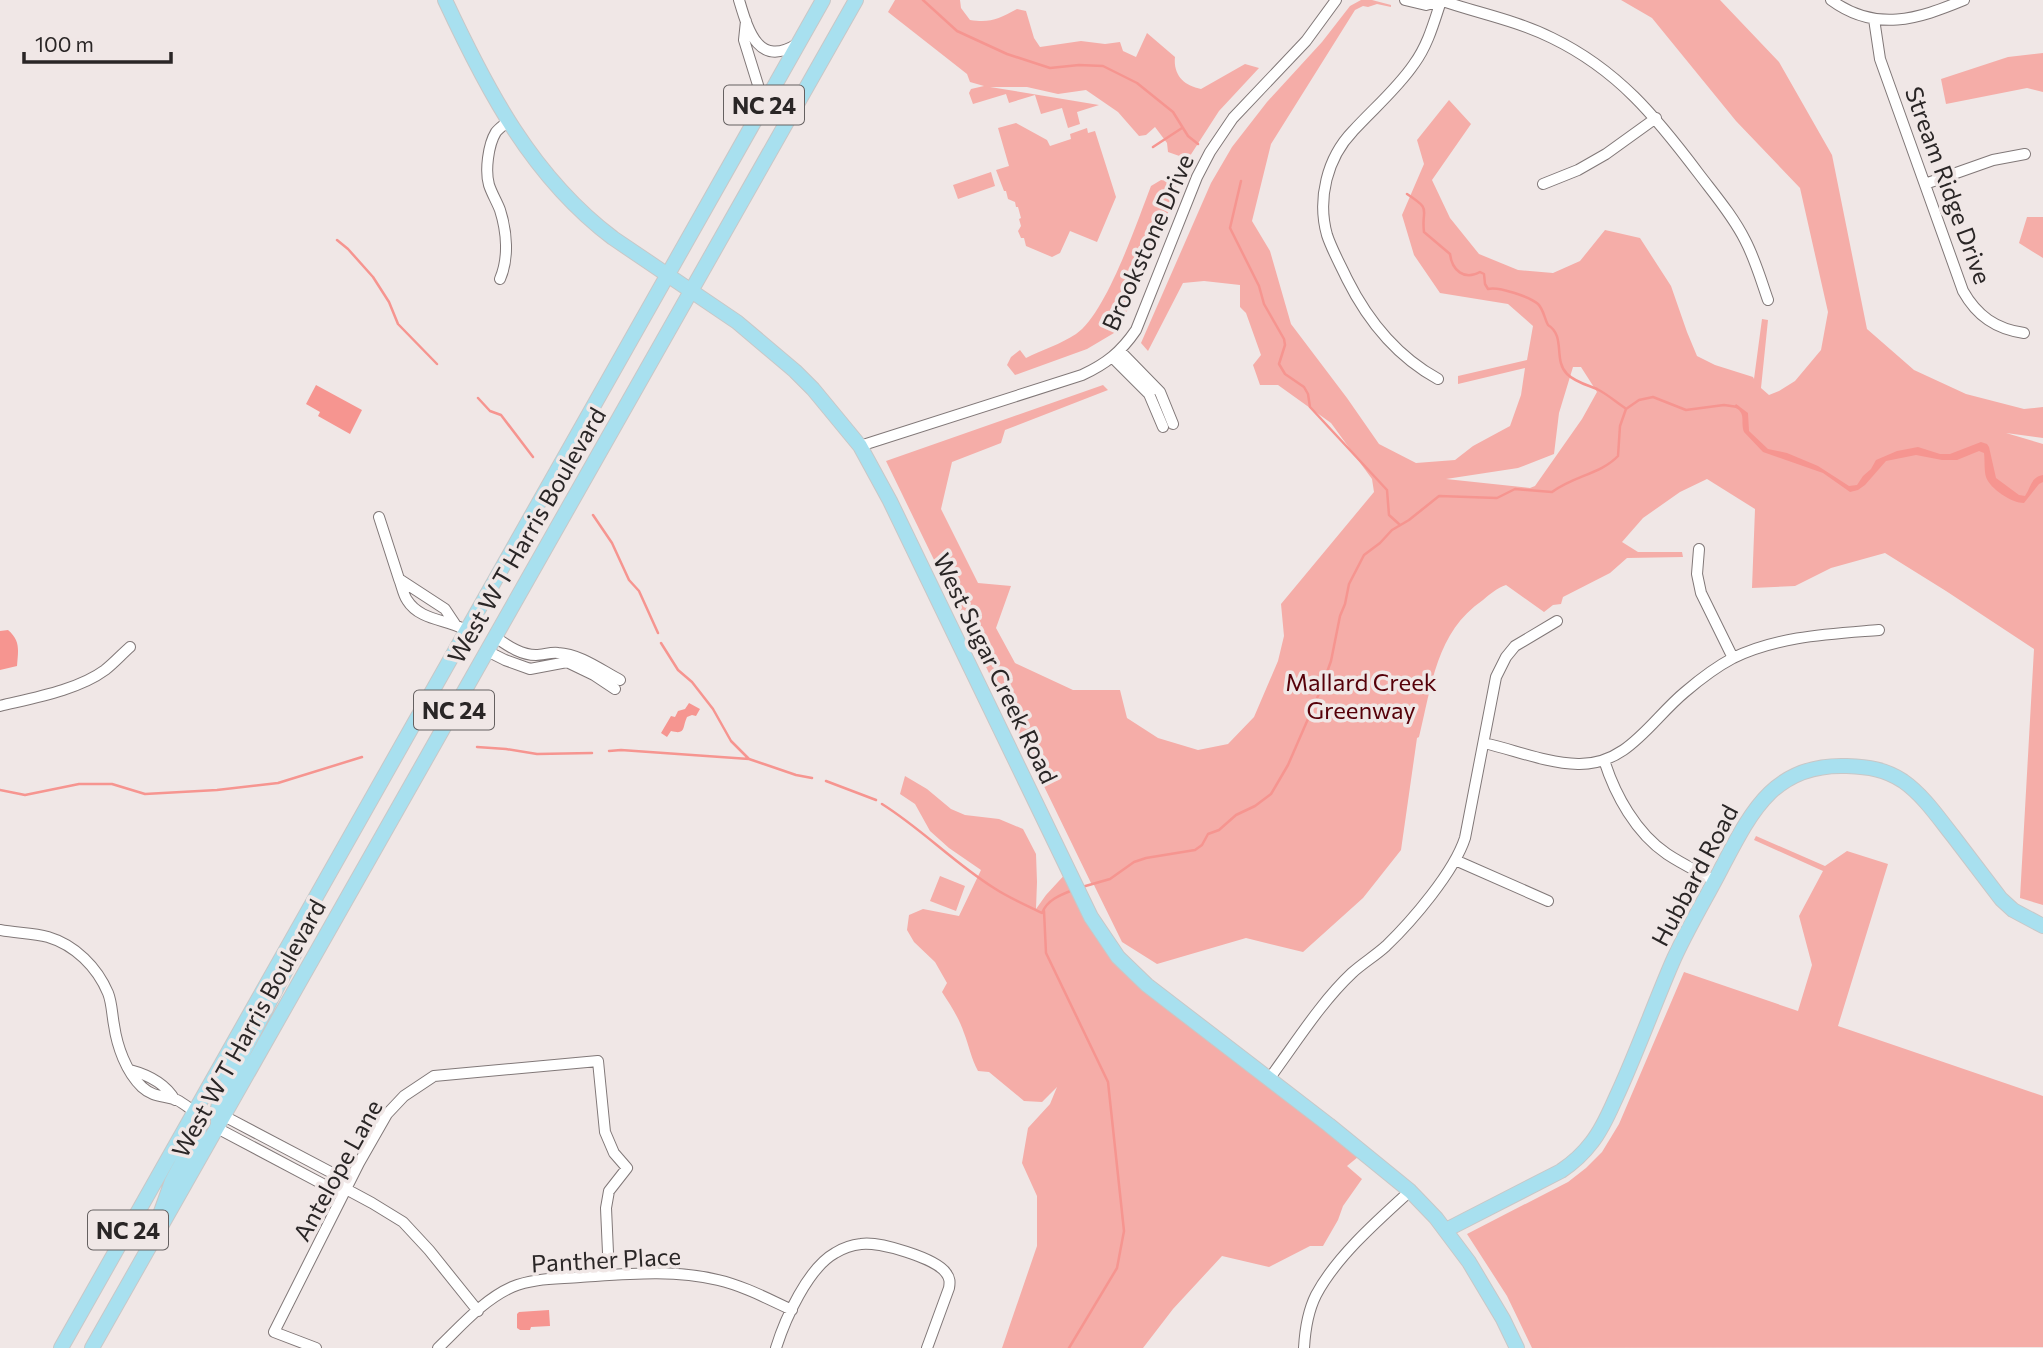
<svg xmlns="http://www.w3.org/2000/svg" width="2043" height="1348" viewBox="0 0 2043 1348" font-family="Commissioner,sans-serif">
  <style>
    .green { fill: #f5ada8; fill-rule: evenodd }
    .water { fill: #f69590 }
    .lines { fill: none; stroke-linecap: round; stroke-linejoin: round }
    .stream { stroke: #f69590; stroke-width: 2.5 }
    .minor-casing { stroke: #817878; stroke-width: 12 }
    .major-casing { stroke: #c8c7c7; stroke-width: 16 }
    .minor { stroke: #fff; stroke-width: 10 }
    .major { stroke: #a8e0ef; stroke-width: 14 }
    .labels { text-anchor: middle; dominant-baseline: central; stroke-width: 7; stroke-linejoin: round; paint-order: stroke }
    .shield { fill: #f0e7e6; stroke: #656060; stroke-width: 2 }
    .shield-label { font-size: 23px; font-weight: bold; fill: #2a2626 }
    .street-label { font-size: 24px; fill: #2a2626; stroke: #f0e7e6 }
    .park-label { font-size: 24px; fill: #560009; stroke: #f0e7e6 }
  </style>
  <rect width="100%" height="100%" fill="#f0e7e6"/>
  <path class="green" d="M895,0H960L961,8L970,20C991,23 998,19 1017,9L1026,11L1034,38L1040,47L1081,41L1105,44L1120,42L1123,51L1136,57L1147,33L1175,57C1173,75 1184,86 1201,89L1245,64L1259,68L1219,111L1188,159L1168,152L1167,143L1155,127L1146,135L1139,136L1118,112L1086,90L1058,94L1027,87H990L1099,105L1077,112L1080,124L1068,128L1062,108L1041,114L1035,95L1009,103L1006,94L973,104L969,93L971,89L984,86L970,82L967,74L888,12Z
    M1361,0H1372L1391,5V7L1377,4L1368,7L1363,6L1355,10L1271,144L1252,221L1270,251L1291,324L1347,398L1379,444L1416,463L1455,460L1473,446L1510,426L1521,395L1525,368L1458,384V376L1527,360L1533,326L1508,304L1440,293L1414,255L1402,215L1424,164L1417,140L1449,100L1471,124L1432,180L1450,218L1479,254L1518,270L1553,273L1580,261L1605,230L1640,238L1671,286L1687,332L1697,356L1715,365L1753,377L1754,379L1762,319L1768,320L1761,388L1769,395L1779,391L1795,381L1821,350L1828,312L1800,188L1736,121L1652,18L1621,0H1720L1779,62L1832,155L1867,329L1914,370L1966,394L2024,409L2043,407V438L2006,433L2043,444V905L2020,898L2034,649L1946,591L1885,553L1831,568L1795,586L1752,588L1755,509L1707,479L1680,492L1643,518L1622,542L1638,552H1682L1683,557L1627,558L1610,573L1563,597L1561,604L1553,605L1544,612L1506,585C1497,588 1490,594 1483,600C1436,632 1432,685 1419,737L1417,738L1401,850L1363,898L1303,952L1246,938L1157,964L1122,942L1093,883H1091L886,461L1103,385L1108,390L1005,430L1001,443L952,462L941,509L978,583L1011,586L996,628L1015,663L1073,690H1120L1127,718L1158,738L1198,750L1228,744L1254,717L1278,661L1284,636L1281,604L1374,492L1372,479L1331,423L1278,385H1260L1253,365L1261,355L1246,313L1240,307V285L1204,281L1183,283L1148,351L1141,343L1211,183L1232,147L1267,102L1322,42L1350,6ZM1573,367H1581L1597,392L1582,419L1535,486L1530,488L1446,479L1518,468L1554,454L1559,413Z
    M2043,53V92L2027,88L1946,104L1941,79L2008,57Z
    M1016,123L1047,140L1050,146L1071,139L1070,134L1087,128L1088,133L1095,131L1116,197L1097,242L1070,231L1060,253L1052,257L1026,246L1024,238H1021L1018,231L1021,226L1019,219L1021,218L1018,207H1016L1015,202L1008,199L1006,191H1004L996,170L1009,166L998,128Z
    M991,172L995,186L958,199L953,185Z
    M1161,180L1173,182L1178,189L1127,311L1114,333L1087,349L1015,375L1007,365L1011,357L1020,350L1026,358C1042,350 1061,344 1076,334C1106,314 1137,222 1151,186Z
    M2027,217H2043V258L2019,243Z
    M905,776L927,789L951,809L965,815L999,819L1023,829L1036,854L1037,882L1036,909L1046,895L1069,870L1118,957L1364,1152L1347,1166L1362,1179L1343,1206L1338,1220L1323,1246H1310L1269,1267L1222,1256L1173,1309L1143,1348H1002L1037,1246V1196L1022,1163L1028,1128L1050,1104L1057,1087L1042,1102L1024,1101L989,1072L978,1071C971,1058 969,1046 964,1033C959,1018 951,1006 942,992L947,983L935,962L914,942L907,930L909,915L923,909L959,916L981,870L949,848L930,831L915,804L900,794Z
    M1756,836L1825,866L1847,851L1888,864L1838,1026L2043,1096V1347L1532,1348L1507,1296L1467,1234L1568,1182L1586,1168L1602,1152L1619,1124L1684,972L1798,1011L1812,965L1799,916L1823,871L1754,840Z
    M940,876L965,886L956,911L930,901Z"/>
  <path class="water" d="M316,385L362,410L350,434L318,416L320,412L306,404Z
    M1736,404L1748,413L1749,431L1768,449L1787,453L1818,466L1849,486L1857,485L1863,476L1871,469L1876,460L1897,451L1918,447L1940,454H1950L1981,442L1987,444L1989,447L1996,478L2019,495L2025,496C2031,487 2031,477 2043,475V482L2039,484L2024,503C2012,503 1990,489 1986,477C1984,470 1985,461 1984,453L1979,451L1957,460H1942L1916,455L1886,461L1865,485L1858,490L1850,492L1823,473L1763,452L1744,432C1740,421 1747,413 1734,407Z
    M8,630C21,641 18,651 17,666L0,670V631Z
    M689,703L700,709L696,716L692,715L687,717C682,728 686,735 671,731L667,737L661,733L671,716L675,717L678,711L685,709Z
    M549,1310L550,1326L531,1327L530,1330H520L517,1328V1314L519,1312Z"/>
  <g class="lines">
    <path class="stream" d="M923,0L957,31L1007,54L1050,68L1079,65L1103,66L1137,83L1173,112L1188,136L1198,144
      M1153,147L1182,128
      M1241,181L1230,228L1259,286L1264,304L1284,339L1285,345L1279,364L1285,374L1304,387L1308,394L1310,407L1387,490L1389,515L1399,524
      M1407,194C1433,211 1421,207 1424,232L1450,254C1452,270 1464,281 1480,272L1484,274L1485,284L1488,289C1498,286 1530,297 1538,304C1544,310 1544,318 1548,325C1566,336 1553,360 1567,374C1575,382 1587,385 1597,389C1607,394 1616,402 1625,408
      M337,240L348,249L373,277L389,302L398,324L437,364
      M478,398L490,411L501,415L533,457
      M593,515L612,543L629,580L639,591L658,633
      M661,643L678,670L692,682L713,709L731,741L749,759
      M477,747L506,749L537,754L592,753
      M609,751L621,750L749,759L796,775L812,778
      M826,781L876,800
      M0,790L25,795L79,784H112L145,794L217,790L278,783L362,757
      M882,804C922,829 954,863 994,888C1009,898 1026,905 1042,913C1047,900 1060,895 1073,890
      M1082,887L1110,879L1134,862L1146,858L1195,850L1202,845L1208,834L1219,830L1236,815L1255,806L1271,794L1288,765L1321,689L1331,661L1340,616L1345,604L1349,584L1364,555L1380,543L1392,530L1409,520L1439,496L1497,498L1515,489L1552,492C1573,476 1601,474 1618,456L1620,426L1626,409L1639,400L1653,397L1686,410L1724,405L1738,407
      M1044,911L1046,953L1108,1082L1124,1231L1117,1268L1069,1348"/>
    <defs>
      <path id="minor" d="M739,0C748,30 758,68 797,44
        M1405,0L1426,5L1441,1
        M1440,0C1477,13 1516,20 1552,38C1618,70 1656,117 1699,174C1715,195 1733,216 1745,240C1755,259 1761,280 1768,300
        M1831,0C1876,33 1918,19 1964,0
        M1874,19L1880,59L1963,291C1977,316 1996,329 2024,333
        M746,21L744,40L758,85L761,107
        M1543,184L1578,170L1606,154L1656,118
        M1925,184L1993,160L2025,154
        M500,279C509,258 507,232 500,210C497,202 492,194 489,185C485,171 488,145 496,132C499,128 504,125 508,121
        M1120,351L1160,392L1173,424
        M1113,358L1149,394L1163,427
        M1438,379C1396,356 1368,321 1347,279C1340,264 1332,250 1327,235C1317,199 1327,158 1353,131C1373,109 1397,89 1414,64C1428,45 1434,22 1441,1
        M860,446L1082,375C1106,364 1121,352 1136,330L1197,177L1210,152L1233,118L1306,41L1336,0
        M379,517L399,579
        M1699,549L1697,574L1701,593L1733,658
        M455,624L445,609L399,579C402,586 403,594 407,600C420,621 447,619 466,630
        M495,637C507,645 520,655 536,655C543,655 551,652 558,653C580,654 601,670 620,680
        M487,651L505,660L530,669L567,662L594,675L615,689
        M0,706C33,698 78,690 105,670C114,663 122,654 130,647
        M1484,743C1515,750 1546,763 1578,764C1628,765 1651,720 1685,692C1699,680 1716,667 1733,658C1778,636 1830,634 1879,630
        M1604,760C1615,795 1636,833 1667,854C1682,864 1699,872 1715,881
        M1455,860L1548,901
        M0,930C15,933 33,933 48,937C75,945 97,967 108,993C112,1003 112,1015 114,1025C117,1046 126,1072 142,1087C154,1098 164,1095 177,1100C183,1103 189,1108 195,1112
        M130,1070C149,1075 165,1083 175,1100
        M1269,1079C1295,1044 1321,1002 1352,973C1363,963 1375,956 1386,946C1412,921 1454,872 1465,838L1496,677L1506,657L1515,646L1557,621
        M224,1116L336,1175L346,1189
        M217,1128L334,1190L346,1189L372,1203L403,1222L429,1250L478,1311
        M316,1348L274,1332L359,1163L387,1114L404,1096L434,1076L598,1061L605,1132L614,1153L627,1168L609,1191L606,1208L609,1275
        M438,1348C461,1326 483,1300 512,1287C533,1278 558,1279 580,1277C626,1274 673,1269 718,1280C744,1286 768,1299 792,1310
        M776,1348C785,1319 808,1268 835,1253C843,1248 852,1245 861,1244C878,1241 936,1258 946,1273C950,1278 950,1282 949,1288L927,1348
        M1304,1348C1305,1330 1308,1311 1316,1295C1336,1257 1378,1220 1410,1191"/>
      <path id="major" d="M445,0C487,90 532,177 613,238L737,322L795,371L813,389L860,446L890,501L1091,917L1118,957L1147,985L1329,1125L1410,1191L1436,1218L1469,1262L1503,1319L1517,1348
        M218,1124V1108L221,1095L298,947
        M157,1223L172,1181L199,1131C201,1123 200,1118 195,1112
        M1446,1230L1561,1171C1573,1163 1583,1154 1592,1142C1604,1127 1611,1108 1619,1091C1638,1049 1654,1005 1672,963C1686,931 1705,900 1721,869C1751,812 1774,763 1847,766C1868,767 1885,769 1903,781C1923,795 1938,817 1953,836C1969,857 1985,878 2001,899L2013,910L2043,926
        M61,1348L823,0
        M92,1348L856,0"/>
    </defs>
    <use href="#minor" class="minor-casing"/>
    <use href="#major" class="major-casing"/>
    <use href="#minor" class="minor"/>
    <use href="#major" class="major"/>
  </g>
  <g class="labels">
    <g class="shield">
      <rect x="724" y="85.5" width="80" height="39" rx="5"/>
      <rect x="414" y="690.5" width="80" height="39" rx="5"/>
      <rect x="88" y="1210.5" width="80" height="39" rx="5"/>
    </g>
    <g class="shield-label">
      <text x="764" y="105">NC 24</text>
      <text x="454" y="710">NC 24</text>
      <text x="128" y="1230">NC 24</text>
    </g>
    <g class="street-label">
      <text transform="translate(1949 185) rotate(70)">Stream Ridge Drive</text>
      <text transform="translate(1147 242) rotate(-66)">Brookstone Drive</text>
      <text transform="translate(526 535) rotate(-60)">West W T Harris Boulevard</text>
      <text transform="translate(996 668) rotate(64)">West Sugar Creek Road</text>
      <text transform="translate(1694 875) rotate(-62)">Hubbard Road</text>
      <text transform="translate(248 1028) rotate(-61)">West W T Harris Boulevard</text>
      <text transform="translate(337 1170) rotate(-61)">Antelope Lane</text>
      <text transform="translate(606 1259) rotate(-3)">Panther Place</text>
    </g>
    <g class="park-label">
      <text x="1361" y="681">Mallard Creek<tspan x="1361" dy="28">Greenway</tspan></text>
    </g>
  </g>
  <path d="M24 52v10h147v-10" fill="none" stroke="#2a2626" stroke-width="3.5"/>
  <text x="35" y="52" font-size="21" fill="#2a2626" stroke="#f0e7e6" stroke-width="5" paint-order="stroke">100 m</text>
</svg>
